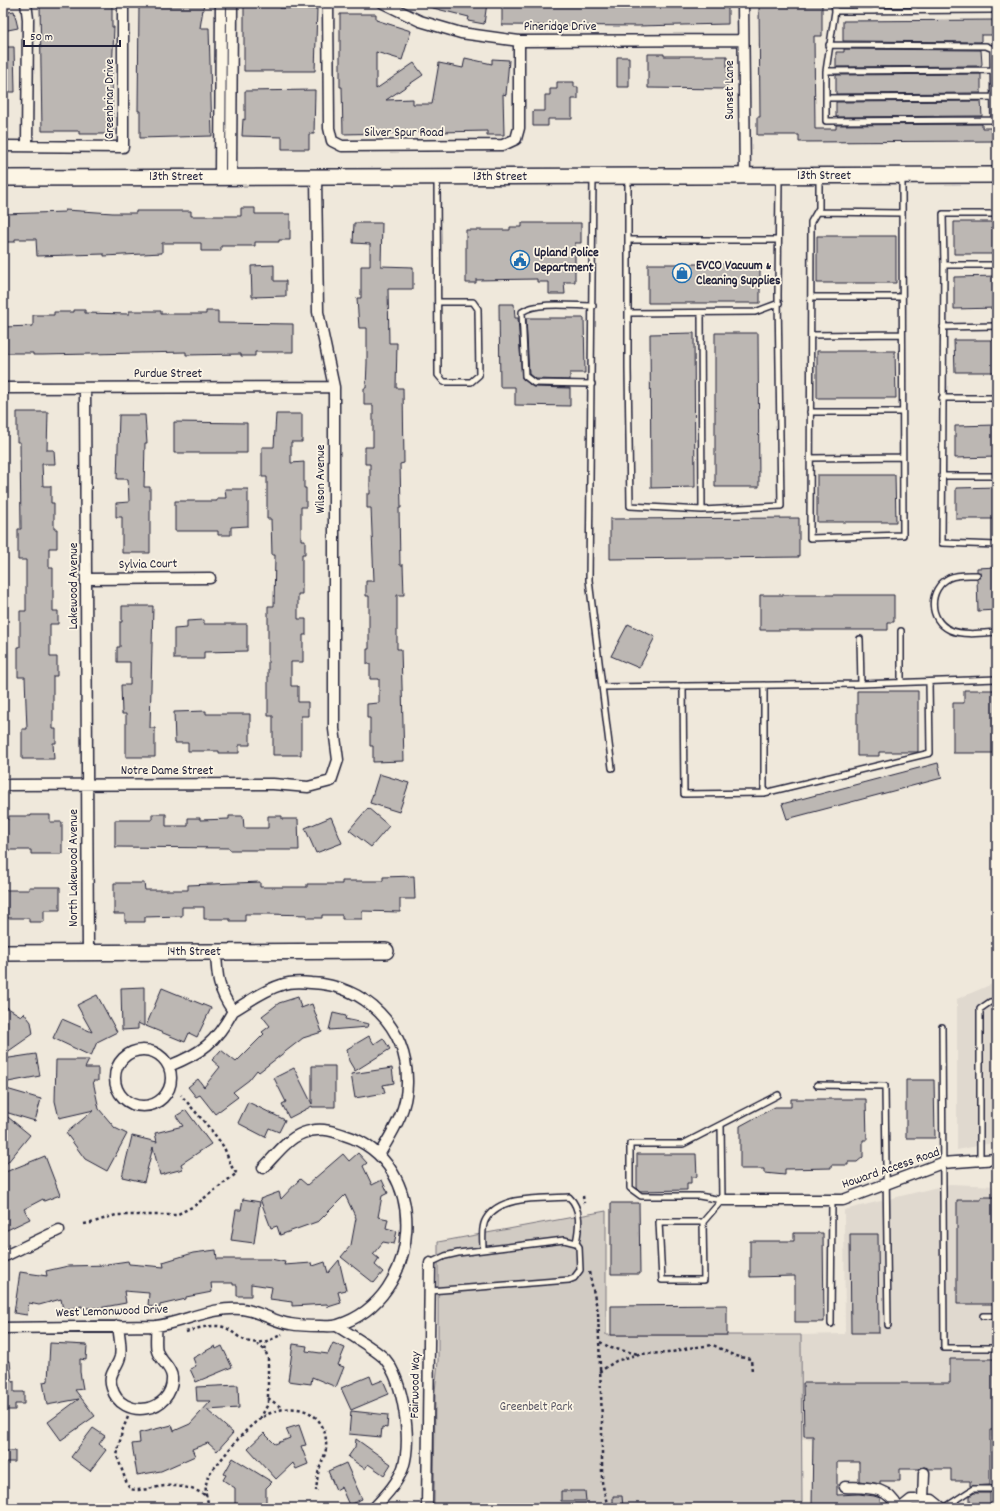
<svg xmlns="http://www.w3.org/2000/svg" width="1000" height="1511" viewBox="0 0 1000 1511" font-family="Dekko,sans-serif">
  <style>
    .built { fill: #e0d9cf }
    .green { fill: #d1cbc3; stroke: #7a767f }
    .building { fill: #bcb7b3; stroke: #22223b }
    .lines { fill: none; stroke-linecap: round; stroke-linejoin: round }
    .lane-casing { stroke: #22223b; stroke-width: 8 }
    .street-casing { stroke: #22223b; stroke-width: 13 }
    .secondary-casing { stroke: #22223b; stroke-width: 18 }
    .path { stroke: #22223b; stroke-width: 2.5; stroke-dasharray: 3 3; stroke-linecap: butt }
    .lane { stroke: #fcf5e5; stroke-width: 5 }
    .street { stroke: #fcf5e5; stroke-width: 10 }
    .secondary { stroke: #fcf5e5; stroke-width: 15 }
    .labels { text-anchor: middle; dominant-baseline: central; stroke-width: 3.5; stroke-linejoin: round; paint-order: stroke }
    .street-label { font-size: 13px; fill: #22223b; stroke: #fcf5e5 }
    .poi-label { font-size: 13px; font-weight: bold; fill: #22223b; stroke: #fcf5e5; text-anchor: start }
    .park-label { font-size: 13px; fill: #575564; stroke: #fcf5e5 }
  </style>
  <rect width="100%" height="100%" fill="#efe8db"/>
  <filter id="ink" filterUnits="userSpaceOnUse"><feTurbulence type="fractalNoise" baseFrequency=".025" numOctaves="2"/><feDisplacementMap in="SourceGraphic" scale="8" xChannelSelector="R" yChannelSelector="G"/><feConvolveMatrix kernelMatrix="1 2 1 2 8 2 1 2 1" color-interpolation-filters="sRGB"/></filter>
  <g filter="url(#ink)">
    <path class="built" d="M997,982V1142L957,1150V999Z
      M950,1184L997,1186V1437L802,1439L801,1335L845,1334L844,1210Z"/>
    <path class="green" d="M606,1211V1335H801L802,1508H434L435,1392L438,1361V1242Z"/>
    <path class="building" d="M112,3V27H114L112,73L113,134H79V131H42L40,4Z
      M182,3H204L200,28H209L212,136L140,138V111H138L139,5H181Z
      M244,3H280V8L317,9L315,71H244Z
      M430,3H487L484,24L468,21L469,17L429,7Z
      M502,3H728V24L637,26L502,25Z
      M759,3H822V36H814L815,129H836V125L982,124V128H997V141L799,142V135H757V117H760Z
      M14,11L18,28L3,31V13Z
      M340,14H376V20L411,31L402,60L376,52V89L414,63L423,75L386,100L413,99V104H432L439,63L463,68L465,58L492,64V59L509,60L506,95L503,94L504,135H487V131L343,134L342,87H340Z
      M997,20V35H981V42L843,41V21Z
      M3,47H14L15,92H3Z
      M844,49L981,50L982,64L981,66L836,67V52H844Z
      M648,54H664V56H727V89L648,88Z
      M617,57H629V87H617Z
      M981,74V93L836,94V75Z
      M557,82H574V87H578V99H572V119H548V126H533V111H545V95H550V89H557Z
      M315,90L314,134H309V149H282V137L242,136L243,119L245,120V91Z
      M981,101L982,116L836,117V102Z
      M241,208H255V214H290V240H279V242H255V246H221V251H201V243H162V253L104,256V254L37,256L36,239H15V242H3V214L65,212V210L113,213H136V211H191V216H241Z
      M954,222H997V254H954Z
      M354,223H382L381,266L413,267V289H388L389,343H397L396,388H403L404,463L400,464L401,508H399L400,565H403L404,595H397V649H401L404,761L373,762V746H370V718H367V704L379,703V679H370V664H367V649H369V596H366V581H374L371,508H367V494H370V464H365V447H373V405H364V388H366L367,363V328H359L357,298H361V266H370V244L353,243Z
      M522,223H581V243H575V282H564L565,294H549V282H537V279L476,280V283H466V230H510V227H522Z
      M817,236H896V283H817Z
      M648,264H760V303H648Z
      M274,265V281H286V296L252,297L251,266Z
      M997,276V308L954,309V277Z
      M499,304H514L515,318H518L522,378L533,387L570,388V406L515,405V387H500Z
      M74,310H85V313L129,314V311H161V314H206V311H218V323L293,324V352H255V356H241V354L186,355V352L43,355H33V353H3V327L33,326V315H54V312H74Z
      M526,318H584L585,373H570V380L535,379L529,374Z
      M694,333L695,487L651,488L650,334Z
      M715,333H758L759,487H715Z
      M954,340H997V372H955Z
      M817,351H895L896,398H817Z
      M17,412H48L47,450H54L55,464H42L43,486H51V503H54V529H57V548H49V568H53V611H58V624H50V657H57V676H53V729H56V743H53L54,759H22V729H27L26,704L25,677H18V647H20V611H26V560H18V529H21L20,442H17Z
      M276,414H302V442H291V463L304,462V488H306V507H301V540H305V554H302V594H298V619H306V635H303V662H291V686H298V702H308V716H301V755H273V716H268V606H274L275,555H272L271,519H267V477H262V447H274Z
      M119,415H145L147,443H145L144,487H150V553H122V517H116V503L129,502L128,479H117Z
      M174,422L247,423V453H174Z
      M997,425V457L955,458V426Z
      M817,475H895L896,522H817Z
      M997,487V519H956V488Z
      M225,489H248V526L231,527V535H218V531H175V501H217V498H226Z
      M799,518V557L610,559V519Z
      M997,567V610L978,611L977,579L981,575L977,571V568Z
      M760,595H894V622H888V630H760Z
      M122,606H153L150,728H155V757H126V714H122L121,685H130V662H117V647H120V622H122Z
      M204,620V624H247V651L204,652V659H174V629L187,628V621Z
      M628,624L655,637L639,668L611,656Z
      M964,690H997V753H953V703H964Z
      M857,691H918V752H879V756H857Z
      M206,711V714H250V745H239V753H219V751H188V743H175L174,712Z
      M938,763L942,778L787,819L782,804Z
      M379,774L409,783L399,812L370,803Z
      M368,808L389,826L371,847L349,830Z
      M152,814H166V826H188V818H200V820L229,819V816H243L244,828H268V816H282V819H298L299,850H230L229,848L115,847V820H152Z
      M31,815H50V822H62V854H31V850H3V819H9V816H31Z
      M331,817L342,843L316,853L305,828Z
      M414,876L415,899H400V912L362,911V919H342V915H322V918H307V915L268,914H245V921H230V919H204V907H182V916L145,917V922H125V914H114V883H144L145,890H188V885L260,882V887H307V884H342V881H383V877Z
      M29,887H60V910H44V922H29V918H3V890H29Z
      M144,987V1026L138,1023V1029L122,1030L121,988Z
      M162,988L211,1008L197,1037L189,1033L185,1042L146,1026Z
      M97,995L117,1032L97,1042L91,1056L53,1038L62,1019L92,1032L77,1005Z
      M298,997L301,1008L312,1004L322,1032L303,1038L259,1072L257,1070L249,1080L233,1092L238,1097L215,1114L200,1095L196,1097L188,1087L198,1079L204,1087L220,1067L212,1060L221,1050L236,1062L264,1034L262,1032L270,1026L262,1016L279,1003Z
      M3,1005L21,1016L24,1013L31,1022L33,1034L3,1055Z
      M333,1013L346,1016L345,1019L369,1024L368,1027L329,1030Z
      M369,1036L374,1044L383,1038L390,1049L355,1071L349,1061L347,1049Z
      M36,1054L40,1076L3,1083V1059Z
      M56,1060H89L85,1068H98V1081H93L99,1109L115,1128L127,1134L107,1171L85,1159L66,1133L94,1110L59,1118L55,1101Z
      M312,1066H335V1107H312V1106L289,1118L282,1104L286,1102L274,1078L294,1068L312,1104Z
      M392,1068L394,1083L383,1085L385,1093L355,1098L351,1074Z
      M906,1080H934L935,1138H906Z
      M3,1088L41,1099L35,1121L5,1112L7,1104L3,1103Z
      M791,1099H866L867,1140H863V1157L857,1162H848V1165H831V1168L785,1169V1175L764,1173V1169H740V1126L775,1107H791Z
      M248,1102L285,1120L279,1132L269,1128L265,1137L238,1123Z
      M186,1110L211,1144L181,1164L183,1169L160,1175L153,1147L144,1182L122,1177L132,1136L157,1142L155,1133L183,1126L176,1116Z
      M3,1113L30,1135L3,1168Z
      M358,1153L367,1163L363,1166L372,1185L382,1180L388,1193L382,1196L378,1217L388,1219L386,1228L397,1231L394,1244L383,1242L373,1254L379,1259L375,1265L383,1272L374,1283L341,1257L351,1245L356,1218L345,1195L319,1221L280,1235L277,1226L271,1228L260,1199L279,1192L281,1199L300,1179L307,1185L343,1154L349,1161Z
      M637,1154H696L697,1177H691V1183H687V1190L640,1191L637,1188Z
      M45,1156L60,1195L44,1201L43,1199L24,1209L30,1219L3,1232V1173Z
      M981,1197H996L997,1304H957V1200H981Z
      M243,1199L260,1202L254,1243L231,1240L236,1210H241Z
      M611,1203H639L640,1274H611Z
      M794,1233H823L824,1322H795V1276L750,1277V1241H794Z
      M850,1234H878L879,1333H851Z
      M216,1250L217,1259H271L285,1262L284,1265L312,1263L313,1266L325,1262L328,1273L339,1260L346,1290L338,1292L341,1303L328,1307L327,1304L292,1306V1302L270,1299L272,1287L251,1284V1296H237V1285H233V1283H211L212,1292L186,1297V1299L160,1305V1308L148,1306L149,1293L124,1291L126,1303L99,1308H82V1306L63,1310L61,1299L39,1305L29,1303L27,1315L14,1313L20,1272L47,1276L46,1271L68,1266L108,1265L107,1264L128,1261L129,1264L164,1267L163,1262L193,1253Z
      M727,1305V1335H611V1306Z
      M50,1343L87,1345L86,1360L80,1359V1372L83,1389L75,1390L95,1416L61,1440L48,1422L79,1399L47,1405L43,1382L48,1381Z
      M333,1343L345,1348L338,1365L344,1367L336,1387L312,1377L311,1384L288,1381L293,1344L307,1346L306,1351L328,1354Z
      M215,1346L216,1349L222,1346L232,1367L196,1382L190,1369L196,1366L193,1358Z
      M950,1359H997V1430H990V1485L970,1486V1481H951V1469H929L924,1467L919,1469H900V1481H880V1484L859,1481V1462H837V1495L859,1494L874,1496L880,1498V1508H812L813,1436H804L803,1383H950Z
      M3,1361H10L12,1381H14V1392H24V1404H15V1410H3Z
      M370,1376L373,1384L383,1380L389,1394L351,1410L341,1388Z
      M238,1385L239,1408L207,1410L233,1433L217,1451L208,1443L192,1449L195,1456L161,1471L137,1475L132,1444L140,1443L139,1433L172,1425L174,1431L190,1424L211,1401H197L196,1387Z
      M351,1411L388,1415L387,1428L382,1427L381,1437L349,1434Z
      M299,1425L306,1445L301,1446L308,1464L296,1469L293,1463L276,1479L248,1448L264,1433L275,1444L290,1438L286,1429Z
      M93,1428L105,1436L99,1444L106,1450L90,1471L71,1457Z
      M356,1439L391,1464L384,1475L368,1464L365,1469L348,1457L355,1447Z
      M3,1451H15V1462H3Z
      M233,1458L272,1482L266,1488V1508H235V1488L223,1480L226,1475L224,1474Z
      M346,1463L362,1499L349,1505L341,1487L336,1490L328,1471Z
      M561,1491H585L586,1501H561Z
      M974,1493H990V1508H970V1496Z
      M613,1496H622L623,1508H613Z"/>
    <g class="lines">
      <defs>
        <path id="lane" d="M834,3L835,11L991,10V3
          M875,3V11
          M954,3V10
          M914,10V3
          M829,45L986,46L993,49L994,120L826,121V71L835,11
          M826,71L994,70
          M826,98L994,97
          M819,177V208L811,222L810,538L903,535L902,177
          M437,178L438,375L444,382H471L479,375L478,309L473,302H438
          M593,178L589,580L612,768
          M628,178V369L630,506L702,510L781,506L778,296L779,177
          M817,212L902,213
          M628,240H778
          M944,265L943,214H997
          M997,265H944L942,543L997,545
          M811,297H902
          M628,313L755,312L779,303
          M701,313L702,510
          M943,327L997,326
          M811,335L902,334
          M592,384L534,383L525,376L522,312C536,301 575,306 593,306
          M942,398H997
          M810,412H902
          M810,458L902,457
          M942,476H997
          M977,575C968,575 958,574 949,578C928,589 928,620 950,630C964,636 983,633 997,632
          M901,631V682
          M860,639L861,684
          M764,685V793L930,753L929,682
          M683,686L684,794L764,793
          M602,687L861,684L997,679
          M942,1027L944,1348H997
          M817,1085L885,1086L888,1325
          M980,1159V1009L990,1002L997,1001
          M722,1200L699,1196H641L630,1188V1144H683L778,1095
          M703,1222L704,1280H662L659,1222H703L722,1200L721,1125
          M483,1250C483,1240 481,1227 486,1219C501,1194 544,1199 569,1197C582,1209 579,1228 576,1243
          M430,1291L569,1280L574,1278L580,1270L579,1247L576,1243L564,1240L458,1253L445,1256L430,1263
          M983,1316H997
          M831,1324L832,1200
          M944,1508L973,1489H997"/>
        <path id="street" d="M26,3L28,19L27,146
          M328,3L329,128L332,141L342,146L503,145L516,139L519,128V41
          M383,3L420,21L461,33L519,41L743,40
          M743,3L745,177
          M3,146L123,147V3
          M220,177L221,3
          M231,177L232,3
          M3,388L334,387
          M85,388L88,952
          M87,579L210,578
          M3,785L273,784L308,787L331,781L338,760L334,729V387L318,312L316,178
          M216,952C217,977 218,990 233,1011
          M233,1011C248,1002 264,990 281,985C289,982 302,982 311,983C365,985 408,1027 407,1083C407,1111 393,1131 379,1155
          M115 1078a28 28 0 1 1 56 0a28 28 0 1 1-56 0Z
          M169,1066C202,1053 216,1042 233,1011
          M722,1200H843L942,1163L997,1159
          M3,1257L59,1230
          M118,1326C119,1335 122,1348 120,1357C117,1369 107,1374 112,1388C121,1421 174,1413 172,1377C171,1366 160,1361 157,1351C155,1344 157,1334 156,1326
          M337,1326C348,1333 378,1351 385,1359C404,1382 412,1441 403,1468C397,1484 385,1496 374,1508
          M3,1328L156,1326C184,1322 213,1306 242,1309C259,1311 274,1322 290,1324C300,1326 311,1326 320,1326C326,1326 333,1327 338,1325C423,1299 433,1162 344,1135C330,1130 318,1127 303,1133C287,1139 275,1156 263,1168
          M845,1487C867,1488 887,1485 898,1508
          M923,1500L924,1473
          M427,1508L430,1263
          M901,1508L911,1500H932L942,1508"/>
        <path id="secondary" d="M3,178L997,175
          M3,953L386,951"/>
      </defs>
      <use href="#lane" class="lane-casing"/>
      <use href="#street" class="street-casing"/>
      <use href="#secondary" class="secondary-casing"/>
      <path class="path" d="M583,1196L584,1203
        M84,1224L91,1223L116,1215H176L194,1206L237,1173C230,1169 228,1154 223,1146C211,1128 195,1112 181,1095
        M589,1272L598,1312L602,1421V1482L608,1508
        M3,1289L4,1317
        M186,1332C198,1328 215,1323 226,1328C231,1330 234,1334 239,1337C254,1347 268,1342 282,1334
        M600,1342L611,1348L638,1354
        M257,1344L265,1350
        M599,1372L616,1361L639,1354L668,1353L689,1348L713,1345L735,1356L751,1359L752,1372
        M268,1398L282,1408
        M128,1417L122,1431L117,1456L127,1484L130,1489C142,1492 153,1487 165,1486C179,1485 193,1488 205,1495
        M260,1419L268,1404V1358L265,1350L267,1341
        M210,1508C205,1495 204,1486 209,1474C225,1456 240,1433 260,1419C288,1399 329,1407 326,1449C325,1456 321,1463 319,1470C317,1476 317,1484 316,1491"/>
      <use href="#lane" class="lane"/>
      <use href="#street" class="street"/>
      <use href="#secondary" class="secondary"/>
    </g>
  </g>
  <defs>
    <symbol id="civic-ring" viewBox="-11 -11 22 22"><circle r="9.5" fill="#fcf5e5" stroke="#1f6fb2" stroke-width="1.5"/><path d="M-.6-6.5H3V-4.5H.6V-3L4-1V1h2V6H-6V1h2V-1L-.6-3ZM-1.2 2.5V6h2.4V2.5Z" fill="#1f6fb2"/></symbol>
    <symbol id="shop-ring" viewBox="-11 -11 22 22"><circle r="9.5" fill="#fcf5e5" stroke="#1f6fb2" stroke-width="1.5"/><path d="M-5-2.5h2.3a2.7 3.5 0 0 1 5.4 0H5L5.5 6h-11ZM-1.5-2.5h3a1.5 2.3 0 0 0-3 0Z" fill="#1f6fb2"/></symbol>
  </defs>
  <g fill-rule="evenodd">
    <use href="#civic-ring" x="509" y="249" width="22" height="22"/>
    <use href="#shop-ring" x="671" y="262" width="22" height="22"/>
  </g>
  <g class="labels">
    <g class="street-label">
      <text x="560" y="27">Pineridge Drive</text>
      <text transform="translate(730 90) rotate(-90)">Sunset Lane</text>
      <text transform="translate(110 99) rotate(-90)">Greenbriar Drive</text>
      <text x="404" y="133">Silver Spur Road</text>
      <text x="824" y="176">13th Street</text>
      <text x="176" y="177">13th Street</text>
      <text x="500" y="177">13th Street</text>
      <text x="168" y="374">Purdue Street</text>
      <text transform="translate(321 479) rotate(-90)">Wilson Avenue</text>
      <text transform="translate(148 565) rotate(-1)">Sylvia Court</text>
      <text transform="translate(74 586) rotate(-90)">Lakewood Avenue</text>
      <text x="167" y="771">Notre Dame Street</text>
      <text transform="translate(74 868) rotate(-90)">North Lakewood Avenue</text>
      <text x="194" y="952">14th Street</text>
      <text transform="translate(891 1169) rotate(-19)">Howard Access Road</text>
      <text transform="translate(112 1312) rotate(-2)">West Lemonwood Drive</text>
      <text transform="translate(416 1385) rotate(-89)">Fairwood Way</text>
    </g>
    <g class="poi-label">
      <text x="534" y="253">Upland Police<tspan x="534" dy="15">Department</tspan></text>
      <text x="696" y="266">EVCO Vacuum &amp;<tspan x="696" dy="15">Cleaning Supplies</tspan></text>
    </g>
    <g class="park-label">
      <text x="536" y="1407">Greenbelt Park</text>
    </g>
  </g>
  <rect width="1000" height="1511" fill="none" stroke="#fcf5e5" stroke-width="16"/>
  <rect x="8" y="8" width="984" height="1495" fill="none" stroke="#22223b" stroke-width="1.5" filter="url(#ink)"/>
  <path d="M24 40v6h96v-6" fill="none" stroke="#22223b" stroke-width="2"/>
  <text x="30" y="40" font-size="12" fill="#22223b" stroke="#fcf5e5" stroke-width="3" paint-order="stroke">50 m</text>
</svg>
